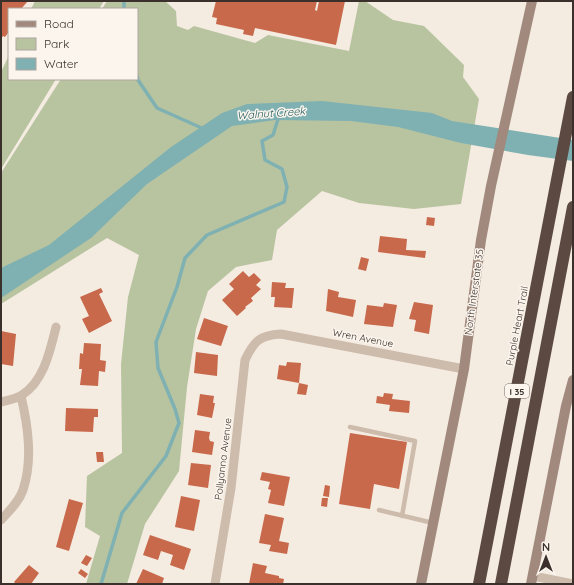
<svg xmlns="http://www.w3.org/2000/svg" width="574" height="585" viewBox="0 0 574 585" font-family="Quicksand,sans-serif">
  <style>
    .green { fill: #b8c4a0 }
    .water { fill: #7fb0b2 }
    .lines { fill: none; stroke-linecap: round; stroke-linejoin: round }
    .stream { stroke: #7fb0b2; stroke-width: 3.5 }
    .building { fill: #c8694b }
    .service { stroke: #cdbbac; stroke-width: 4.5 }
    .minor { stroke: #cdbbac; stroke-width: 9 }
    .secondary { stroke: #a18a7d; stroke-width: 10 }
    .motorway { stroke: #5c4a42; stroke-width: 12 }
    .labels { text-anchor: middle; dominant-baseline: central; stroke-width: 3; stroke-linejoin: round; paint-order: stroke }
    .shield { fill: #fbf5ee; stroke: #756b66; stroke-width: 1 }
    .shield-label { font-size: 9px; font-weight: bold; fill: #3b302b }
    .street-label { font-size: 10px; fill: #3b302b; stroke: #fbf5ee }
    .water-label { font-size: 11px; font-style: italic; fill: #1f5a5e; stroke: #fbf5ee }
  </style>
  <rect width="100%" height="100%" fill="#f4ebe1"/>
  <path class="green" d="M35,1H104L99,9H31Z
    M107,1H165L176,11L177,26L188,30L194,26L255,43L268,35L349,51L359,1H365L393,20L424,26L464,65L463,77L479,99L461,204L414,209L359,203L322,191L277,230L272,260L236,267L208,291L196,329L187,387L179,471L145,524L127,584H86L100,536L85,527L87,476L122,453L121,364L128,297L139,255L107,238L1,304V173L61,79H137V9H102Z
    M9,55V79H56L1,169V72Z"/>
  <path class="water" d="M322,101L432,113L452,121L573,140V161L528,155L461,143L398,127L351,121L275,120L232,126L147,184L91,238L1,298V268L49,245L171,147L222,113L247,104Z"/>
  <g class="lines">
    <path class="stream" d="M124,1V9
      M137,76L138,80L157,108L204,129
      M101,584L122,513L166,456L179,423L175,409L158,368L156,342L177,287L185,258L207,235L284,202L287,187L282,169L265,160L262,141L273,135L279,116"/>
  </g>
  <path class="building" d="M1,1H28L21,9H9V34L8,33L5,37L3,36L1,39Z
    M216,1H317L315,10L317,11L319,1H345L336,45L255,28L253,36L243,34L244,30L216,24L217,18L212,17Z
    M427,217L435,218L434,226L426,225Z
    M380,236L407,239L406,250L426,251L425,258L378,252Z
    M361,257L369,259L366,271L358,269Z
    M243,271L249,277L254,273L261,280L256,285L261,289L251,298L253,301L245,307L246,308L237,316L222,300L234,289L229,284Z
    M272,282L286,283L285,288H294L292,308L274,307L275,297H271Z
    M101,288L103,292L99,294L112,321L89,333L82,319L89,316L80,297Z
    M328,289L339,292L338,297L356,300L353,317L326,311Z
    M414,302L433,305L429,334L414,331L416,320L409,319Z
    M384,303L397,305L393,327L364,324L367,305L383,307Z
    M204,318L228,326L221,346L197,339Z
    M1,331L16,334L13,366L1,364Z
    M84,343L101,344L100,360L106,361L105,372L99,371L98,386L80,385L82,369H79L80,353L83,354Z
    M196,352L218,355L217,376L194,373Z
    M287,362L301,363L299,383L277,379L279,365L286,366Z
    M299,383L308,385L306,395L297,394Z
    M384,393L393,394L392,399L410,401L409,413L389,411L390,405L376,403L377,396L383,397Z
    M200,394L214,396L213,403H215L212,418L197,415Z
    M66,408L98,409V417H94L93,432L65,431Z
    M195,430L210,432L209,438L210,441L214,442L212,455L192,452Z
    M350,433L407,442L399,489L374,484L370,509L339,504Z
    M96,452H103L104,462H97Z
    M191,463L211,465L208,488L188,485Z
    M262,472L290,477L284,506L268,503L271,490L268,489L270,482L260,480Z
    M325,485L330,486L329,497L323,496Z
    M181,496L200,500L194,531L175,527Z
    M322,498H328L327,507L321,506Z
    M69,499L83,503L69,551L56,547Z
    M265,514L284,518L279,541L289,543L287,554L269,551L271,545L259,543Z
    M150,535L191,549L184,570L170,565L173,555L161,551L158,560L143,555Z
    M86,555L92,558L87,566L81,563Z
    M253,563L267,566L265,573L279,576V578L284,579L283,584H249Z
    M29,565L39,573L31,584H16L14,582Z
    M81,569L88,574L85,578L78,573Z
    M143,569L164,578L162,584H136Z"/>
  <g class="lines">
    <path class="service" d="M350,427L415,441L402,516
      M379,510L433,523"/>
    <path class="minor" d="M1,402C8,400 16,399 22,395C44,381 50,351 56,327
      M1,520C9,511 19,502 23,490C33,460 28,426 21,396
      M533,576L573,584
      M215,584L231,488L245,360C254,341 260,335 281,334L464,369"/>
    <path class="secondary" d="M421,584L464,369L481,240L491,186L532,1
      M531,584L566,406L573,380"/>
    <path class="motorway" d="M479,584L573,97
      M501,584L573,207"/>
  </g>
  <g class="labels">
    <rect class="shield" x="505" y="384" width="24" height="14" rx="3"/>
    <g class="shield-label">
      <text x="517" y="391">I 35</text>
    </g>
    <g class="street-label">
      <text transform="translate(474 292) rotate(-82)">North Interstate 35</text>
      <text transform="translate(517 326) rotate(-79)">Purple Heart Trail</text>
      <text transform="translate(363 338) rotate(11)">Wren Avenue</text>
      <text transform="translate(223 459) rotate(-83)">Pollyanna Avenue</text>
    </g>
    <g class="water-label">
      <text transform="translate(271 113) rotate(-4)">Walnut Creek</text>
    </g>
  </g>
  <rect width="574" height="585" fill="none" stroke="#3b302b" stroke-width="4"/>
  <rect x="8" y="8" width="130" height="72" fill="#fbf5ee" stroke="#aea6a0"/>
  <rect x="16" y="21" width="20" height="6" fill="#a18a7d" stroke="#aea6a0"/>
  <text x="44" y="28" font-size="12" fill="#3b302b">Road</text>
  <rect x="16" y="38" width="20" height="12" fill="#b8c4a0" stroke="#aea6a0"/>
  <text x="44" y="48" font-size="12" fill="#3b302b">Park</text>
  <rect x="16" y="58" width="20" height="12" fill="#7fb0b2" stroke="#aea6a0"/>
  <text x="44" y="68" font-size="12" fill="#3b302b">Water</text>
  <g transform="translate(546 557)" stroke="#fbf5ee" stroke-width="3" paint-order="stroke">
  <path d="M0-3L7 15L0 10L-7 15Z" fill="#3b302b"/>
  <text y="-6" font-size="11" font-weight="bold" text-anchor="middle" fill="#3b302b">N</text>
  </g>
</svg>
